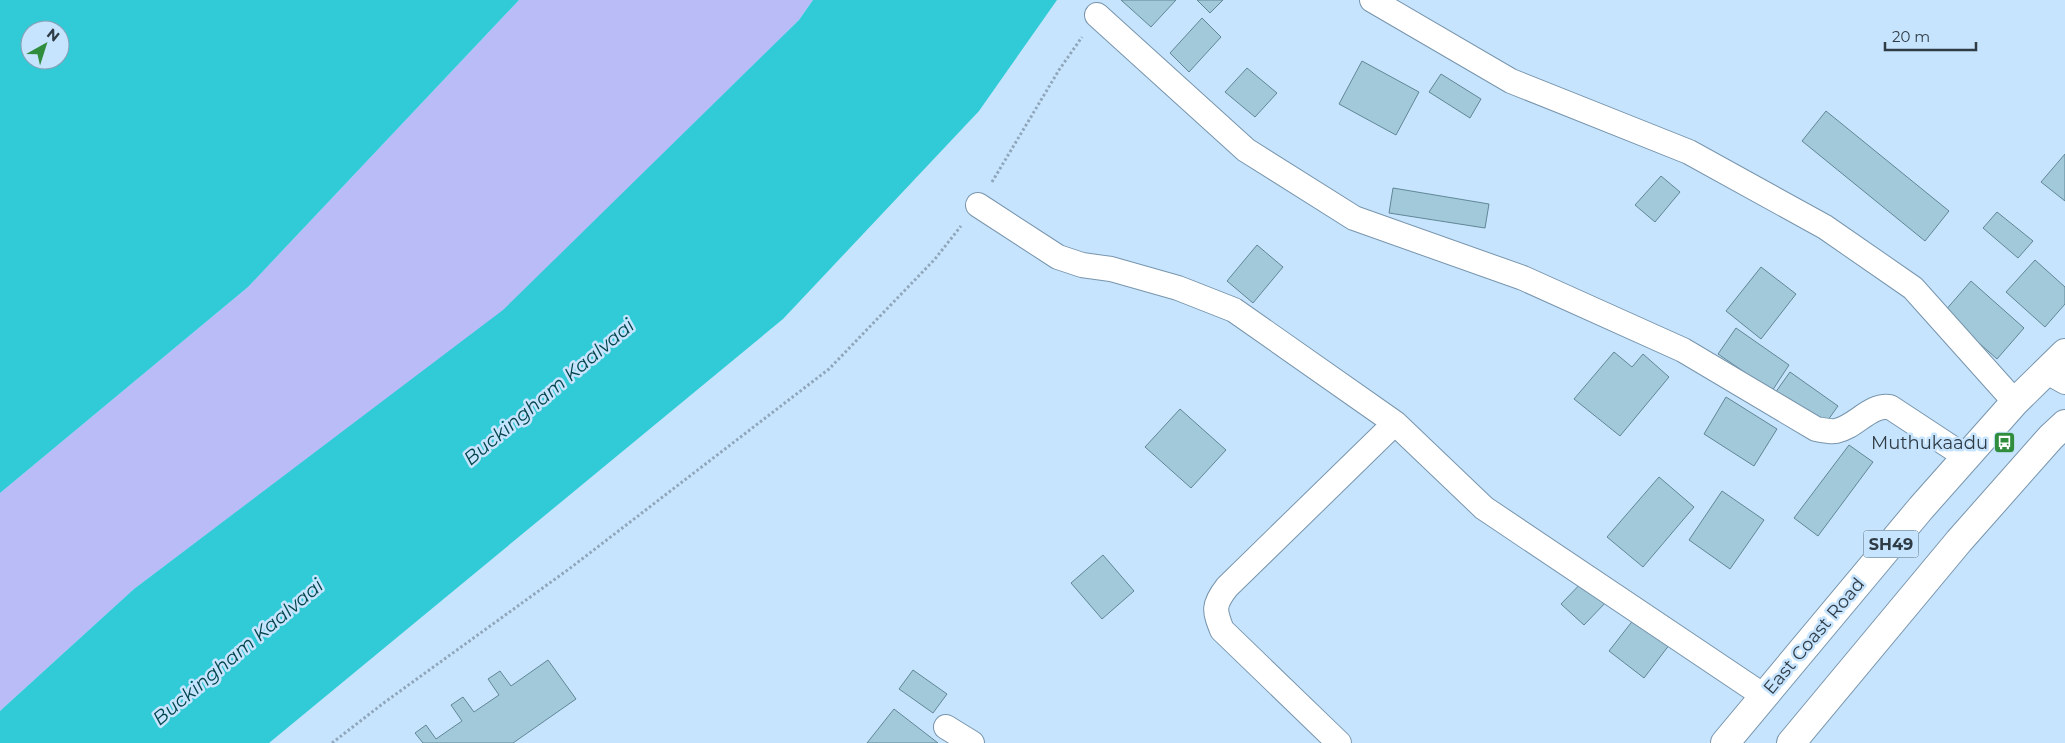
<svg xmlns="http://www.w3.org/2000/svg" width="2065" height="743" viewBox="0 0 2065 743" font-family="Montserrat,sans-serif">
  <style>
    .green { fill: #b9bcf7 }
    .water { fill: #31cbd8; fill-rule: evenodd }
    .building { fill: #a1c9d9; stroke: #618796 }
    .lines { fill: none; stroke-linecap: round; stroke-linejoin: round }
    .minor-casing { stroke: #7895ac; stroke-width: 26 }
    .primary-casing { stroke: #7895ac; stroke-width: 30 }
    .path { stroke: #8fa6bb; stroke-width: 3; stroke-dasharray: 2.5 2.5; stroke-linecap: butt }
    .minor { stroke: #fff; stroke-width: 24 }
    .primary { stroke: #fff; stroke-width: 28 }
    .labels { text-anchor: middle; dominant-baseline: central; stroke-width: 5; stroke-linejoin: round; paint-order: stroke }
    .shield { fill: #c6e4fe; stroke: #5c6e7c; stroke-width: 1 }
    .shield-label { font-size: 16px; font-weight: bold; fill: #2f3b45 }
    .poi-label { font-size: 18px; fill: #2f3b45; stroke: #c6e4fe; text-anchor: end }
    .street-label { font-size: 18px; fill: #2f3b45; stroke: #c6e4fe }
    .water-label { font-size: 19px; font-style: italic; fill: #004449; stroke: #c6e4fe }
  </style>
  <rect width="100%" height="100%" fill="#c6e4fe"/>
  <path class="green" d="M519,0H813L799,20L503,311L134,589L0,711V493L248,287Z"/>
  <path class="water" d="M0,0H519L248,287L0,493ZM30,30H60V60H30Z
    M813,0H1057L979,111L783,319L269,743H0V711L134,589L503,310L799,20Z"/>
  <path class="building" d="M1121,0H1176L1151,27Z
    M1197,0H1223L1210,13Z
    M1202,18L1221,37L1189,72L1170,53Z
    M1362,61L1419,92L1396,135L1339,104Z
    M1247,68L1277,93L1255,117L1225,92Z
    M1441,74L1481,99L1470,118L1429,92Z
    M1826,111L1949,211L1925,241L1802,141Z
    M2065,154V201L2041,182Z
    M1661,176L1680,192L1655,222L1635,205Z
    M1393,188L1489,204L1485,228L1389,213Z
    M1997,212L2033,241L2018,258L1983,228Z
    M1257,245L1283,267L1253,303L1227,281Z
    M2035,260L2065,287V304L2045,327L2006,292Z
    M1761,267L1796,294L1761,339L1726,311Z
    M1971,281L2024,328L1997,359L1944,312Z
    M1736,328L1789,365L1772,391L1718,354Z
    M1614,352L1632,367L1643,354L1669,377L1620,436L1574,399Z
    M1790,372L1838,406L1823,427L1775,393Z
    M1726,397L1777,429L1754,466L1704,434Z
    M1180,409L1226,450L1191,488L1145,447Z
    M1849,445L1873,462L1818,536L1794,518Z
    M1659,477L1694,507L1643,567L1607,537Z
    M1722,491L1764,520L1730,569L1689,540Z
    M1103,555L1134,591L1102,619L1071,583Z
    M1587,577L1609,599L1584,625L1561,604Z
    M1638,614L1673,640L1644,678L1609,651Z
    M548,660L576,699L513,743H423L415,733L426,725L436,739L462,721L451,705L463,697L474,712L499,695L488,679L500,671L511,686Z
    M913,670L947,694L933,713L899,689Z
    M894,709L938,743H867Z"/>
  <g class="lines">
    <defs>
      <path id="minor" d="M1372,0L1511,81L1689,152L1825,227L1913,288L2015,402
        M1097,15L1246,150L1354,218L1523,278L1683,350L1816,429C1822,430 1830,432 1836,431C1856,427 1870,404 1890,407L1966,457
        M978,205L1058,257L1082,265L1111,269L1178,288L1234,310L1395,423L1484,508L1764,696
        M2047,372L2065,382
        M946,727L972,743
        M1339,743L1222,630C1214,610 1213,605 1227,587L1395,423"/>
      <path id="primary" d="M1725,743L1921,508L2015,402L2065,353
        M1791,743L1959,541L2051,437L2065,424"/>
    </defs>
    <use href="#minor" class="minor-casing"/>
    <use href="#primary" class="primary-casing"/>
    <path class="path" d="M992,182L1059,70L1082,37
      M332,743L385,702L569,569L829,369L935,259L961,226"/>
    <use href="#minor" class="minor"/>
    <use href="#primary" class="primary"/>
  </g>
  <defs>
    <symbol id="bus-square" viewBox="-11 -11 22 22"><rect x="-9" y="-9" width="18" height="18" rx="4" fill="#308d3e" stroke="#c6e4fe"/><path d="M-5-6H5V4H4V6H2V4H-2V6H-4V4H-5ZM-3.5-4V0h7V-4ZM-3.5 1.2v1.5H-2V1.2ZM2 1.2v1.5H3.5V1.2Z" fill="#fff"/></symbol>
  </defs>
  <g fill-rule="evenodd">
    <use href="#bus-square" x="1992" y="430" width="25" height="25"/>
  </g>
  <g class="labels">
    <rect class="shield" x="1863.5" y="530.5" width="55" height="27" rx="4"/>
    <g class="shield-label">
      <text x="1891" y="544">SH49</text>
    </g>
    <g class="poi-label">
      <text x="1988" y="443">Muthukaadu</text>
    </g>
    <g class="street-label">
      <text transform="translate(1814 636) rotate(-50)">East Coast Road</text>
    </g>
    <g class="water-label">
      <text transform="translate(549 392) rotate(-40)">Buckingham Kaalvaai</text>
      <text transform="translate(238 652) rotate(-40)">Buckingham Kaalvaai</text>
    </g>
  </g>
  <g transform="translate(45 45) rotate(39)"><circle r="24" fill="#c6e4fe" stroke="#8aa0b4"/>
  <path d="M0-4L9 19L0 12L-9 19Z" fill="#308d3e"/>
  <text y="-8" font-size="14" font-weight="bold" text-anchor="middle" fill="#2f3b45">N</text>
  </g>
  <path d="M1885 42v8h91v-8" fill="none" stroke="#2f3b45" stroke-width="2.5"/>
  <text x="1892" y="42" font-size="15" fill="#2f3b45" stroke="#c6e4fe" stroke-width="4" paint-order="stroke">20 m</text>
</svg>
